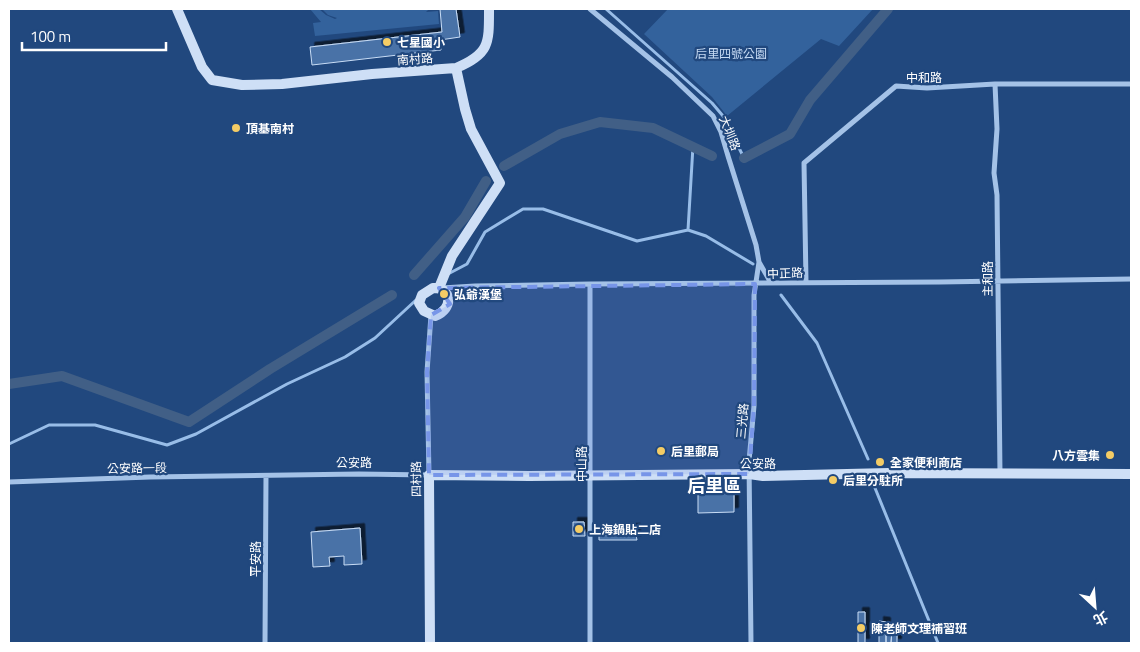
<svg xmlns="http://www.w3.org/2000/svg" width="1140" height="652" viewBox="0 0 1140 652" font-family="'Titillium Web','Noto Sans TC',sans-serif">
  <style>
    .green { fill: #33629c }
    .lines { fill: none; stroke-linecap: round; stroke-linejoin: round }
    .stream { stroke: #98bde8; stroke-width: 3 }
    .canal { stroke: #415f86; stroke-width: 10 }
    .building { fill: #4972a7; stroke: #c8dcf5; filter: url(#shadow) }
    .street { stroke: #a4c2e7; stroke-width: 5 }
    .secondary { stroke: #cedff6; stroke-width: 10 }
    .marked { fill: #7795e8; fill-opacity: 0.2; stroke: #7795e8; stroke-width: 4; stroke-dasharray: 10 6; stroke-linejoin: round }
    .poi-dot { fill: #f4cc65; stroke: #21487e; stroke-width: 2 }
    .labels { text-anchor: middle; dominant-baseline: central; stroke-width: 4.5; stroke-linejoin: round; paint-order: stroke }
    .poi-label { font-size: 12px; font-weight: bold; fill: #fff; stroke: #21487e; text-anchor: start }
    .park-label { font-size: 12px; fill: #c8dcf5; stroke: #21487e }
    .street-label { font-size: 12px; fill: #fff; stroke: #21487e }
    .district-label { font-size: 18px; font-weight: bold; fill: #fff; stroke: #21487e }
  </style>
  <defs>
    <filter id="shadow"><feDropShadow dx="4.5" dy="-4.5" stdDeviation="0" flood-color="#0009"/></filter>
  </defs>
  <rect width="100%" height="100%" fill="#21487e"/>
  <path class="green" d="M310,9H319L326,15L335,19L337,18L328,15L322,9H429L426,12L438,11L439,24L315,36L313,23L321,22Z
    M668,9H873L839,46L821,39L727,116L712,97L644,34Z"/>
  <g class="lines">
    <path class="stream" d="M606,9L712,103L723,116L744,158
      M688,230L693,146
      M448,274L467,264L485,232L523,209H543L637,241L688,230L706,236L753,264
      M781,295L817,343L868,459
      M9,444L49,425H95L167,445L196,434L287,384L345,357L375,338L416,300
      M875,488L938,643"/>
    <path class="canal" d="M744,158L790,134L810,100L888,9
      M504,166L560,134L600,122L653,128L712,156
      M414,275L465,217L486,181
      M9,384L62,376L189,422L270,369L392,295"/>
  </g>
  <path class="building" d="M440,9H456L460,37L440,40L441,50L312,65L310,47L442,32Z
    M734,492V512L698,513V493Z
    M573,522H584L585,536H573Z
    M360,528L362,564L344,565V556L329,557L330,566L313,567L311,532Z
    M636,528V535H599V529Z
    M599,535H636L637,540H599Z
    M858,612H865V643H858Z
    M879,621L886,622V643H879Z
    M892,629L891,643H886V630Z
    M892,629H897V643H891Z"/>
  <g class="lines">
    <path class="street" d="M590,9L672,77L713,116L721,132L728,156L756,245L759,262L771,283
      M995,84L997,129L994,173L997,195L1000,474
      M806,282L804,163L896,86L927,88L995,84H1131
      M590,284V643
      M442,288L475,286L590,284L940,282L1131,279
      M9,482L150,477L359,474L429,475L427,372L431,315
      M265,643L266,476
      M751,643L749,461L754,406V295L759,262"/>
    <path class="secondary" d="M177,9L202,67L212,80L242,85L282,84L372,74L456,68L465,109L471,129L500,183L452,256L439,288
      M456,68C490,54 489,43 489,9
      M433,288C452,287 454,309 435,316L424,311L419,303L422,295Z
      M430,643L429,475L529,476L749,474L763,476L889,473L1131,474"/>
  </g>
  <path class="marked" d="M755,284L754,406L749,474L429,475L427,372L431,315L450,304L439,288Z"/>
  <g class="poi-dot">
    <circle cx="387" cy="42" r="5"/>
    <circle cx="236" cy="128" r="5"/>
    <circle cx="444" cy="294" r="5"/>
    <circle cx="661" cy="451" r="5"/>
    <circle cx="1110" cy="455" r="5"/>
    <circle cx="880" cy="462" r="5"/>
    <circle cx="833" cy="480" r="5"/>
    <circle cx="579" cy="529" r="5"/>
    <circle cx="861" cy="628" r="5"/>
  </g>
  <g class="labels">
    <g class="poi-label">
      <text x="397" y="42">七星國小</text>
      <text x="246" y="128">頂基南村</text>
      <text x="454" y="294">弘爺漢堡</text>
      <text x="671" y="451">后里郵局</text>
      <text x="1100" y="455" text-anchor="end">八方雲集</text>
      <text x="890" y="462">全家便利商店</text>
      <text x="843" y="480">后里分駐所</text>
      <text x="589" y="529">上海鍋貼二店</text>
      <text x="871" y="628">陳老師文理補習班</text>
    </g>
    <g class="park-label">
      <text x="731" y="53">后里四號公園</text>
    </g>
    <g class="street-label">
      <text transform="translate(415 59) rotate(-4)">南村路</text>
      <text x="924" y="77">中和路</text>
      <text transform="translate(730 133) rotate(68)">大圳路</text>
      <text transform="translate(785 273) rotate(-2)">中正路</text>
      <text transform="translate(987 279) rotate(-90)">主和路</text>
      <text transform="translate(742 421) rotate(-85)">三光路</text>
      <text x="354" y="462">公安路</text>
      <text x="758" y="463">公安路</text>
      <text transform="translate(581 464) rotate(-90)">中山路</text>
      <text transform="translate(137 468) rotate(-1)">公安路一段</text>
      <text transform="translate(416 479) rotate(-91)">四村路</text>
      <text transform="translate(255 559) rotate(-90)">平安路</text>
    </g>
    <g class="district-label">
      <text x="714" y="485">后里區</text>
    </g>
  </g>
  <rect width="1140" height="652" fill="none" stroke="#ffffff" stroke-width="20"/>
  <g transform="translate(1095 607) rotate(154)" stroke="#21487e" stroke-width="4" paint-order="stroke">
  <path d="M0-4L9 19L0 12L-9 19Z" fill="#ffffff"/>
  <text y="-8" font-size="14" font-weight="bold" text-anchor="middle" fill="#ffffff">北</text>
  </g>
  <path d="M22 42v8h144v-8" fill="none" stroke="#ffffff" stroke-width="2.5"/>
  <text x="30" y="42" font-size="15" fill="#ffffff" stroke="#21487e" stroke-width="4" paint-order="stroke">100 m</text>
</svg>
